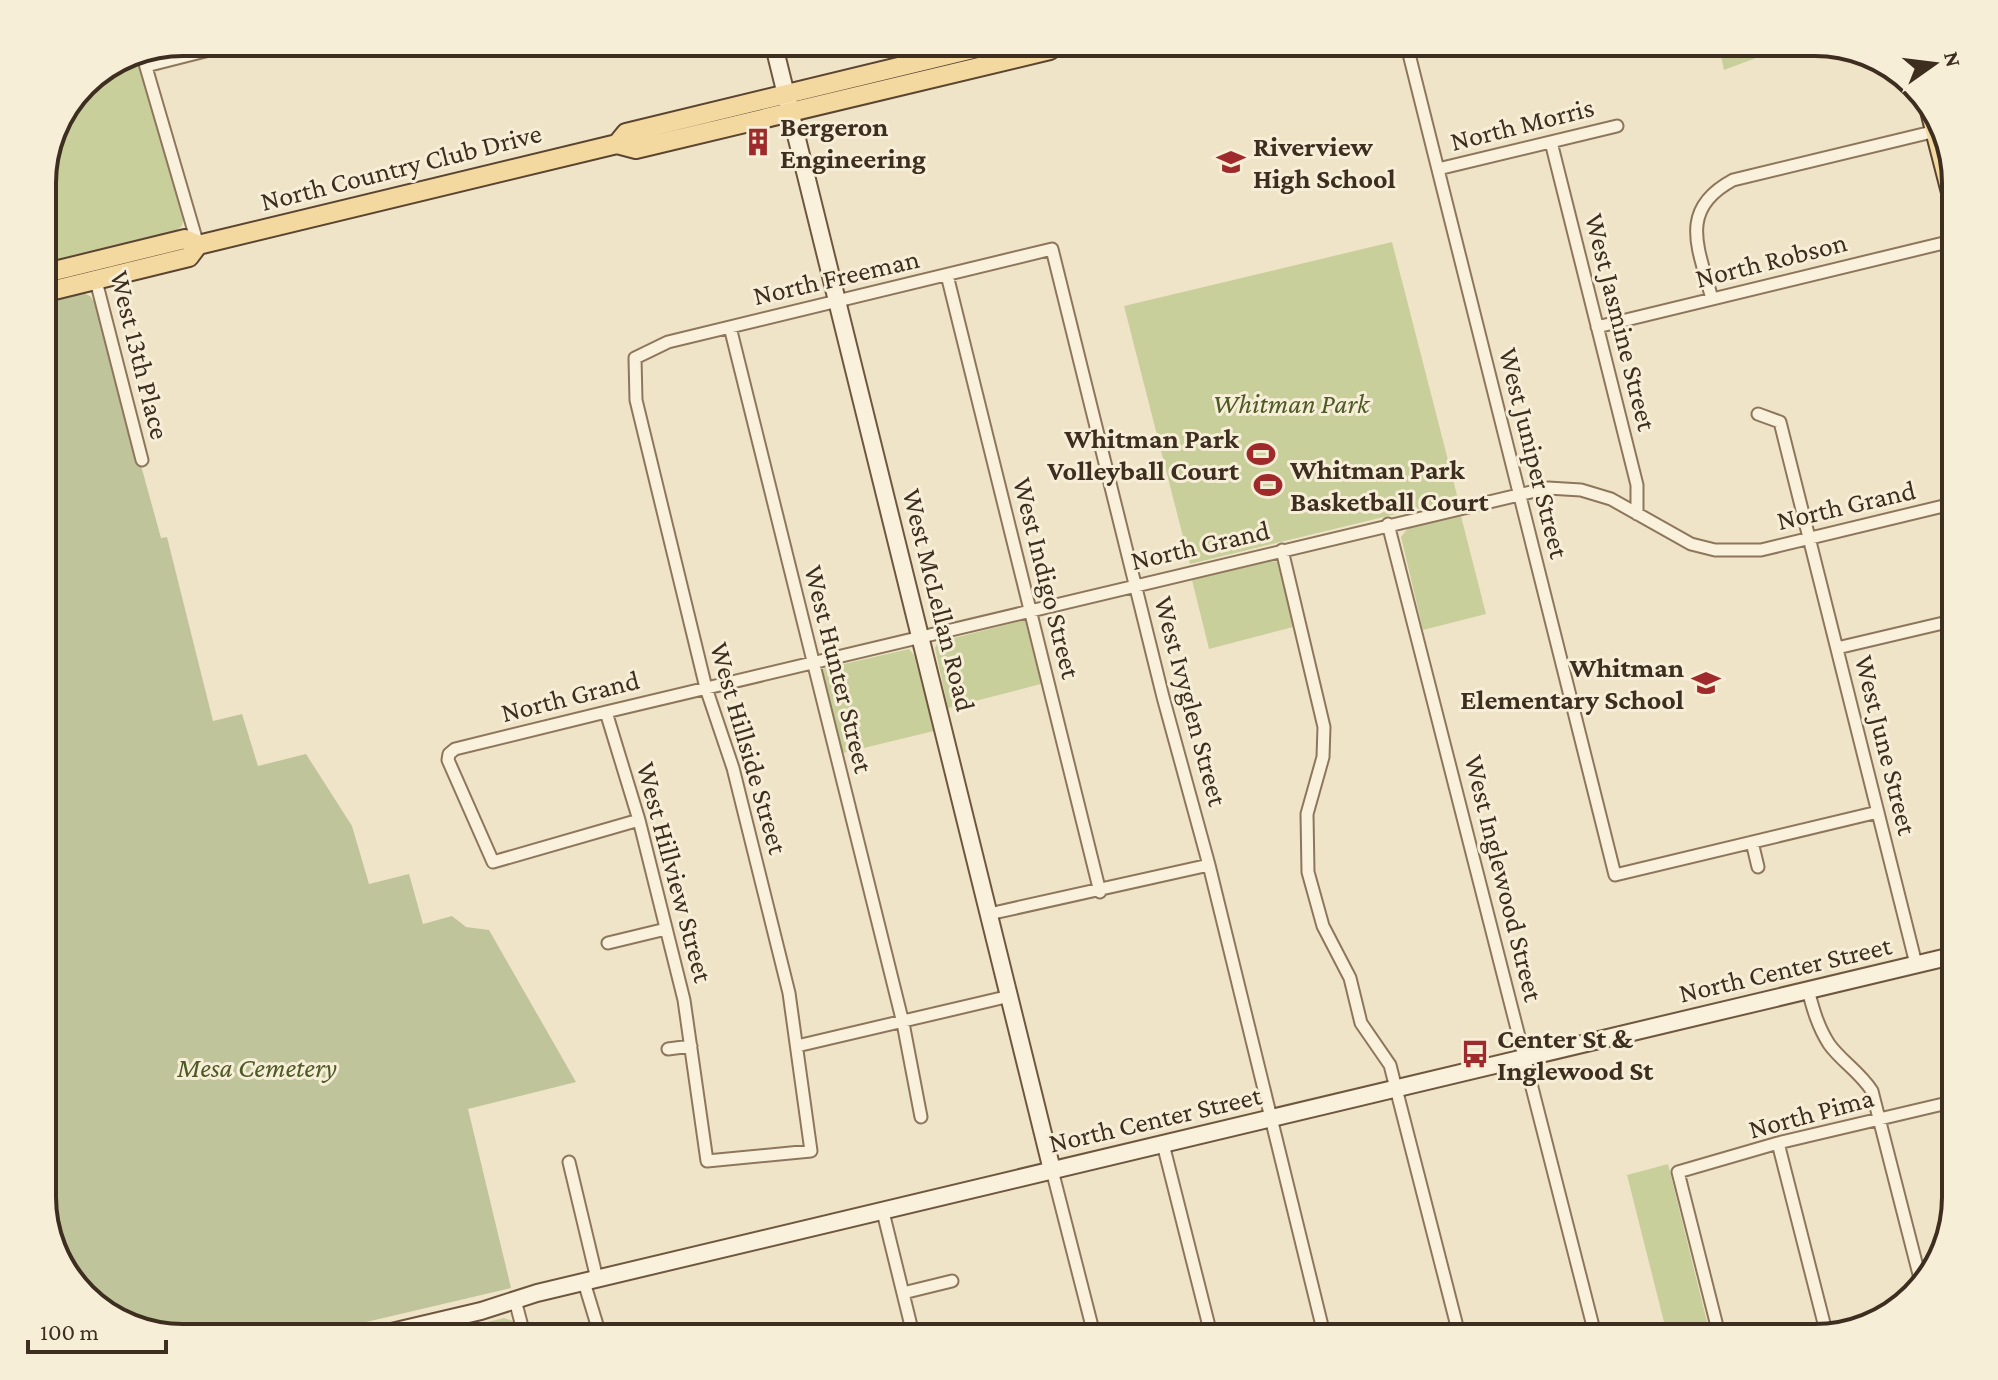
<svg xmlns="http://www.w3.org/2000/svg" width="1998" height="1380" viewBox="0 0 1998 1380" font-family="'Crimson Pro',serif">
  <style>
    .green { fill: #c9cf9b }
    .cemetery { fill: #bfc49a }
    .lines { fill: none; stroke-linecap: round; stroke-linejoin: round }
    .street-casing { stroke: #8d765c; stroke-width: 15 }
    .secondary-casing { stroke: #6f573f; stroke-width: 20 }
    .primary-casing { stroke: #5b4430; stroke-width: 22 }
    .street { stroke: #faf1dc; stroke-width: 11 }
    .secondary { stroke: #faf1dc; stroke-width: 16 }
    .primary { stroke: #f3d9a0; stroke-width: 18 }
    .labels { text-anchor: middle; dominant-baseline: central; stroke-width: 6; stroke-linejoin: round; paint-order: stroke }
    .street-label { font-size: 28px; fill: #3d2e20; stroke: #f7eed8 }
    .poi-label { font-size: 28px; font-weight: bold; fill: #3d2e20; stroke: #f7eed8; text-anchor: start }
    .park-label { font-size: 28px; font-style: italic; fill: #4d5a26; stroke: #f7eed8 }
    .rim { fill: none; stroke: #3d2e20; stroke-width: 4 }
  </style>
  <rect width="100%" height="100%" fill="#f0e4c8"/>
  <path class="green" d="M1718,42H1751L1756,58L1724,70Z
    M135,51C146,84 190,197 182,226L174,232L42,264V174L84,83Z
    M1392,242L1458,499L1190,564L1124,306Z
    M1461,516L1486,614L1423,630L1401,537L1408,528Z
    M1270,561L1280,562L1297,626L1209,649L1192,580Z
    M1025,620L1041,684L948,708L935,648L938,642Z
    M909,649L914,655L934,731L843,753L822,669Z
    M1668,1164L1711,1338H1668L1627,1175Z
    M504,1318L513,1321L517,1338H421Z"/>
  <path class="cemetery" d="M81,292L90,296L95,303L135,462H140L161,538L167,537L213,721L242,714L258,766L306,754L352,826L369,884L409,874L423,924L452,916L466,927L489,930L576,1082L468,1109L511,1288L298,1338H183L104,1314L61,1267L42,1206V301Z"/>
  <g class="lines">
    <defs>
      <path id="street" d="M1406,42L1615,875L1878,812
        M141,50L198,245
        M146,66L241,42
        M1551,142L1637,485V514
        M1438,169L1617,126
        M947,275L1100,892
        M95,277L142,460
        M1712,299C1699,249 1677,210 1733,180L1936,131
        M730,327L903,1023L921,1117
        M1597,327L1956,240
        M1758,414L1780,422L1916,964
        M1388,524L1596,1338
        M1282,550L1324,727L1323,757L1307,814L1308,872L1323,926L1350,978L1361,1023L1390,1065L1460,1338
        M1837,648L1956,620
        M606,712L639,820L684,1000L707,1161L811,1151L789,993L733,768L706,688L636,400L635,358L668,342L1052,249L1163,697L1209,865L1325,1338
        M639,820L493,862L448,760L449,754L455,749L606,712L1548,488L1581,490L1611,499L1691,544L1715,550H1761L1956,503
        M1752,842L1758,867
        M989,914L1209,865
        M608,943L666,929
        M1808,990C1813,1009 1818,1027 1829,1044C1841,1061 1859,1071 1872,1091L1922,1286
        M797,1046L1010,996
        M668,1049L691,1046
        M1778,1143L1827,1335
        M1163,1144L1212,1338
        M569,1162L597,1279
        M1052,1170L1095,1338
        M883,1212L914,1338
        M584,1282L601,1338
        M903,1293L952,1281
        M515,1300L525,1338
        M1720,1338L1678,1172L1778,1143L1956,1101"/>
      <path id="secondary" d="M773,42L1052,1170
        M366,1338L481,1311L537,1293L1956,955"/>
      <path id="primary" d="M1929,107L1956,212
        M617,144L626,133L1002,42
        M42,274L185,239L198,245L617,144L636,149L1050,50L1056,42
        M42,293L189,257L198,245"/>
    </defs>
    <use href="#street" class="street-casing"/>
    <use href="#secondary" class="secondary-casing"/>
    <use href="#primary" class="primary-casing"/>
    <use href="#street" class="street"/>
    <use href="#secondary" class="secondary"/>
    <use href="#primary" class="primary"/>
  </g>
  <defs>
    <symbol id="building-bare" viewBox="-9 -9 18 18"><path d="M-4-6H4V6H1V3H-1V6H-4ZM-2.5-4.3h1.7v1.8h-1.7ZM.8-4.3h1.7v1.8H.8ZM-2.5-1h1.7V.8h-1.7ZM.8-1h1.7V.8H.8Z" fill="#9e2a2b" stroke="#f7eed8" stroke-width="2.5" paint-order="stroke"/></symbol>
    <symbol id="school-bare" viewBox="-9 -9 18 18"><path d="M0-5L7-2L0 1L-7-2ZM-4 1L0 2.5L4 1V4Q0 6-4 4Z" fill="#9e2a2b" stroke="#f7eed8" stroke-width="2.5" paint-order="stroke"/></symbol>
    <symbol id="stadium-bare" viewBox="-9 -9 18 18"><path d="M0-5a6.5 5 0 1 0 0 10a6.5 5 0 1 0 0-10ZM-3.5-1.8h7v3.6h-7Z" fill="#9e2a2b" stroke="#f7eed8" stroke-width="2.5" paint-order="stroke"/></symbol>
    <symbol id="bus-bare" viewBox="-9 -9 18 18"><path d="M-5-6H5V4H4V6H2V4H-2V6H-4V4H-5ZM-3.5-4V0h7V-4ZM-3.5 1.2v1.5H-2V1.2ZM2 1.2v1.5H3.5V1.2Z" fill="#9e2a2b" stroke="#f7eed8" stroke-width="2.5" paint-order="stroke"/></symbol>
  </defs>
  <g fill-rule="evenodd">
    <use href="#building-bare" x="738" y="122" width="40" height="40"/>
    <use href="#school-bare" x="1211" y="142" width="40" height="40"/>
    <use href="#stadium-bare" x="1241" y="434" width="40" height="40"/>
    <use href="#stadium-bare" x="1248" y="465" width="40" height="40"/>
    <use href="#school-bare" x="1686" y="663" width="40" height="40"/>
    <use href="#bus-bare" x="1455" y="1034" width="40" height="40"/>
  </g>
  <g class="labels">
    <g class="street-label">
      <text transform="translate(1522 124) rotate(-14)">North Morris</text>
      <text transform="translate(401 167) rotate(-14)">North Country Club Drive</text>
      <text transform="translate(1771 260) rotate(-14)">North Robson</text>
      <text transform="translate(836 277) rotate(-13)">North Freeman</text>
      <text transform="translate(1621 322) rotate(76)">West Jasmine Street</text>
      <text transform="translate(140 355) rotate(76)">West 13th Place</text>
      <text transform="translate(1534 453) rotate(76)">West Juniper Street</text>
      <text transform="translate(1846 505) rotate(-13)">North Grand</text>
      <text transform="translate(1200 545) rotate(-13)">North Grand</text>
      <text transform="translate(1047 578) rotate(76)">West Indigo Street</text>
      <text transform="translate(939 600) rotate(76)">West McLellan Road</text>
      <text transform="translate(839 669) rotate(76)">West Hunter Street</text>
      <text transform="translate(570 696) rotate(-14)">North Grand</text>
      <text transform="translate(1191 701) rotate(75)">West Ivyglen Street</text>
      <text transform="translate(1886 745) rotate(76)">West June Street</text>
      <text transform="translate(749 748) rotate(74)">West Hillside Street</text>
      <text transform="translate(675 872) rotate(75)">West Hillview Street</text>
      <text transform="translate(1504 878) rotate(76)">West Inglewood Street</text>
      <text transform="translate(1785 969) rotate(-13)">North Center Street</text>
      <text transform="translate(1811 1113) rotate(-15)">North Pima</text>
      <text transform="translate(1155 1119) rotate(-13)">North Center Street</text>
    </g>
    <g class="poi-label">
      <text x="780" y="126">Bergeron<tspan x="780" dy="32">Engineering</tspan></text>
      <text x="1253" y="146">Riverview<tspan x="1253" dy="32">High School</tspan></text>
      <text x="1239" y="438" text-anchor="end">Whitman Park<tspan x="1239" dy="32">Volleyball Court</tspan></text>
      <text x="1290" y="469">Whitman Park<tspan x="1290" dy="32">Basketball Court</tspan></text>
      <text x="1684" y="667" text-anchor="end">Whitman<tspan x="1684" dy="32">Elementary School</tspan></text>
      <text x="1497" y="1038">Center St &amp;<tspan x="1497" dy="32">Inglewood St</tspan></text>
    </g>
    <g class="park-label">
      <text x="1291" y="403">Whitman Park</text>
      <text x="257" y="1067">Mesa Cemetery</text>
    </g>
  </g>
  <path d="M0 0H1998V1380H0ZM183 56H1815A127 127 0 0 1 1942 183V1197A127 127 0 0 1 1815 1324H183A127 127 0 0 1 56 1197V183A127 127 0 0 1 183 56Z" fill="#f7eed8" fill-rule="evenodd"/>
  <path class="rim" d="M183 56H1815A127 127 0 0 1 1942 183V1197A127 127 0 0 1 1815 1324H183A127 127 0 0 1 56 1197V183A127 127 0 0 1 183 56Z"/>
  <g transform="translate(1934 64) rotate(76)" stroke="#f7eed8" stroke-width="6" paint-order="stroke">
  <path d="M0-6L14 30L0 20L-14 30Z" fill="#3d2e20"/>
  <text y="-12" font-size="22" font-weight="bold" text-anchor="middle" fill="#3d2e20">N</text>
  </g>
  <path d="M28 1340v12h138v-12" fill="none" stroke="#3d2e20" stroke-width="4"/>
  <text x="40" y="1340" font-size="24" fill="#3d2e20" stroke="#f7eed8" stroke-width="6" paint-order="stroke">100 m</text>
</svg>
